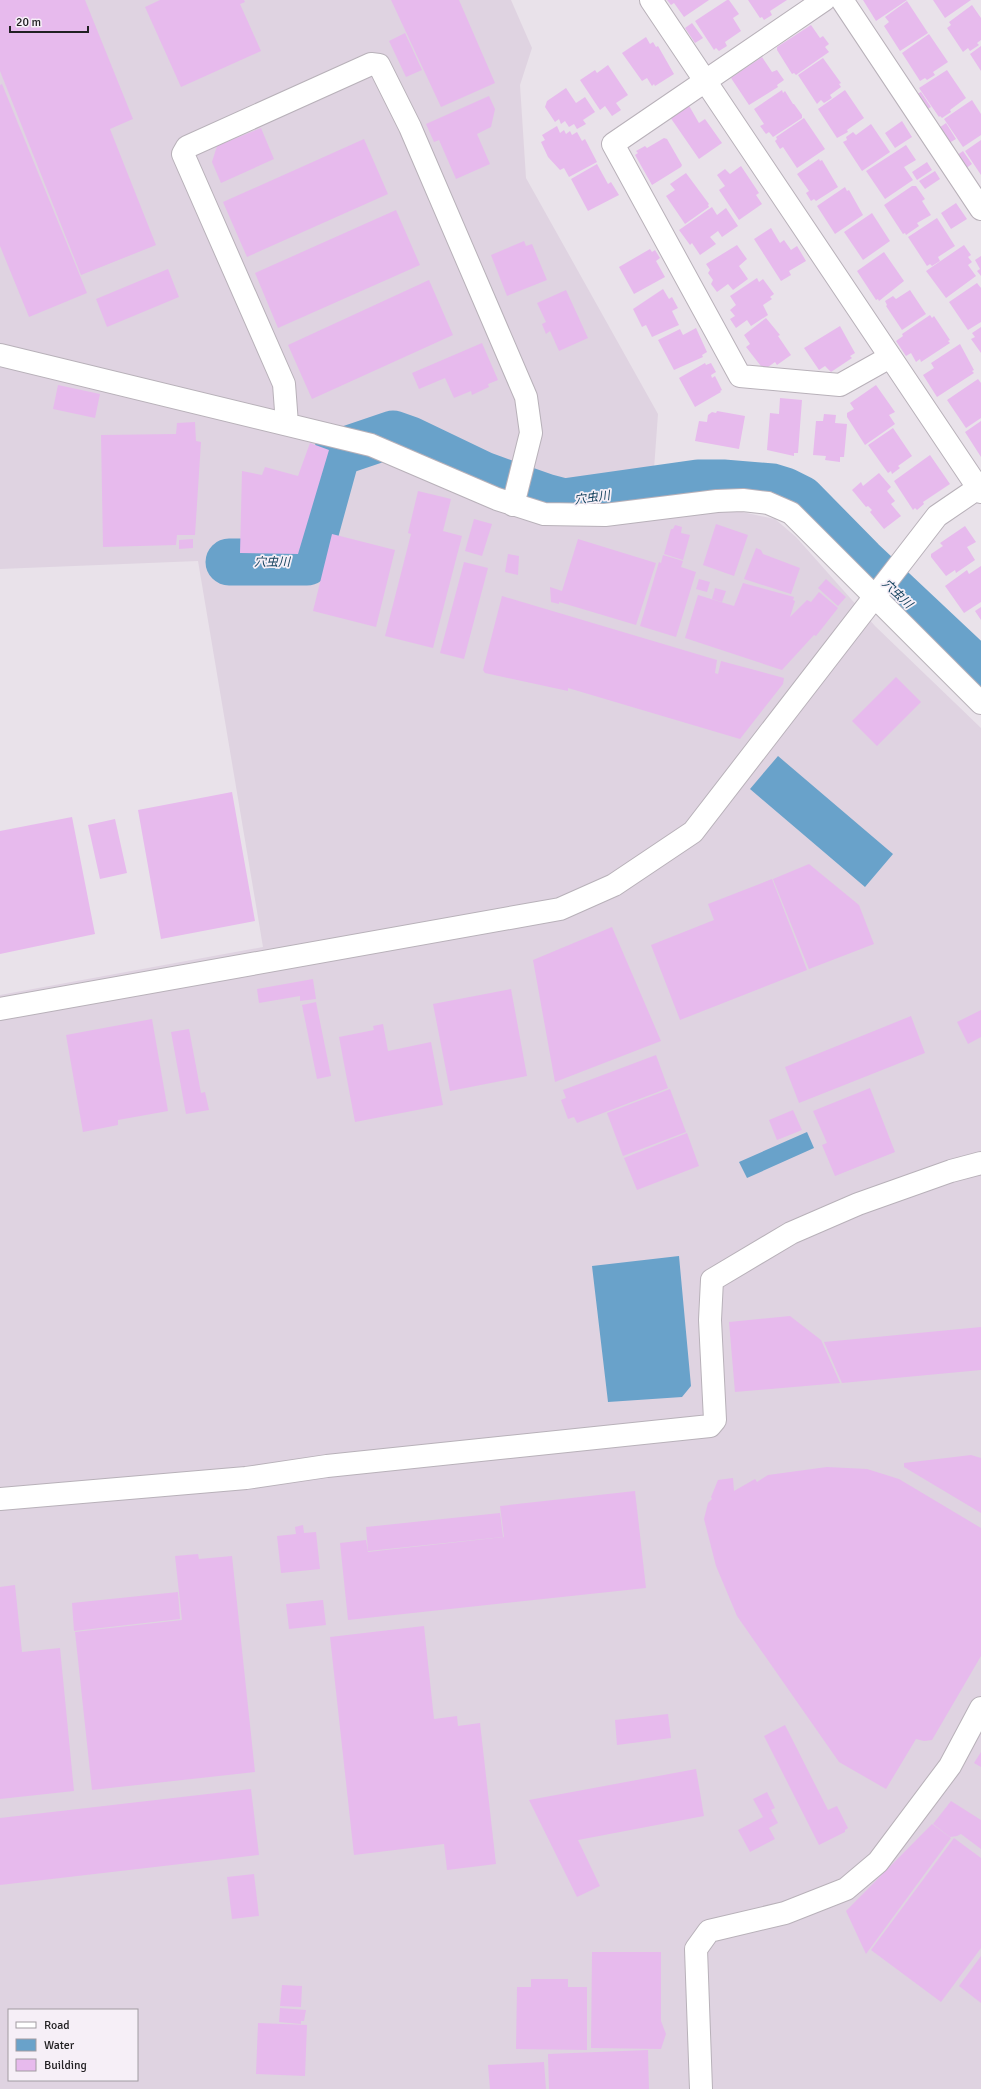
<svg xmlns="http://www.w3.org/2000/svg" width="981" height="2089" viewBox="0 0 981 2089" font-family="Signika,'Noto Sans JP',sans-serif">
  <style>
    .built { fill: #dfd3e1; fill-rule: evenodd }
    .water { fill: #69a2ca }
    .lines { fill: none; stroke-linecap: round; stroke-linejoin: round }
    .river { stroke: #69a2ca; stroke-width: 47 }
    .building { fill: #e7baed }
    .minor-casing { stroke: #b8b1b9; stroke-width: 24 }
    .minor { stroke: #fff; stroke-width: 22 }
    .labels { text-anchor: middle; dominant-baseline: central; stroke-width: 3.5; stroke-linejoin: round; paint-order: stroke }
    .water-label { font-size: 12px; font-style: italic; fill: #15425e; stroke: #f6eff7 }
  </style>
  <rect width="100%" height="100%" fill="#e9e2ea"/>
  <path class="built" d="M0,0H511L532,48L520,85L526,178L658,414L651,510L683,508L742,512L775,519L796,537L875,626L981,728V2089H0V995L263,947L198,561L0,569ZM9,2010H137V2080H9Z"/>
  <path class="water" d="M778,756L893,854L865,887L750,789Z
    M807,1132L814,1148L747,1178L739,1162Z
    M679,1256L691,1386L682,1397L608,1402L592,1266Z"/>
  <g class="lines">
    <path class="river" d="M229,562H307L337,453L393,434L410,440L483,475L545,497L564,502L698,483H723L772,487L785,491L801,499L862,561L981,673"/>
  </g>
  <path class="building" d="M0,0H85L133,119L110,129L156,245L81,275L0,71Z
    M160,0H244L245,2L240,4L261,51L181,87L145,7Z
    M391,0H459L495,83L441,107Z
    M667,0H709L684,17L674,3L671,5Z
    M727,0H729L739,14L733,18L741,31L725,42L727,46L719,51L716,48L714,50L695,21Z
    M748,0H787L770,11L772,15L764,20L762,17L760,18Z
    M863,0H907L876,21Z
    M933,0H971L945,18Z
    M907,1L928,33L900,51L884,26L889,22L885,17Z
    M972,5L981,18V40L977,43L979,45L970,51L968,48L963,52L947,28L951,25L949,22Z
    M692,23L703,38L695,43L685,28Z
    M811,25L820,38L823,36L829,44L825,47L829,52L796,75L794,73L792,74L777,50V47Z
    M405,33L422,70L406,77L389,41Z
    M929,34L948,62L933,72L935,75L927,80L925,78L920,81L902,53Z
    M646,37L650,44L653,42L656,47L658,46L674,74L655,86L654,84L652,86L647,78L642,81L622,53Z
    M981,46V71L970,54Z
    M762,57L772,72L777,70L784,80L777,85L778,87L749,105L731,78Z
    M823,58L841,83L839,84L841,87L830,95L832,98L824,103L821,100L817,104L798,75Z
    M608,65L628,95L616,103L621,110L612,116L605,106L600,110L580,80L595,70L597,73Z
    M947,70L966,98L950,110L951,112L942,118L940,116L939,117L919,88Z
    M2,84L87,293L29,317L0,246V85Z
    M566,88L576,103L585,97L595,112L583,120L586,124L577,129L574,124L569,127L565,121L561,124L559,119L555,122L545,107L547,101Z
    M782,90L783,93L785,91L793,104H794L802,115V118L773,137L769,132L766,134L760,126L764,124L754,109Z
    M845,90L864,118L847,130L848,132L837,138L818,109Z
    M921,92L931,107L926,110L915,95Z
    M489,96L495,109L491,127L477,134L490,164L456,179L439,140L434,142L426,124Z
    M972,100L981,114V135L963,147L944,119Z
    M688,104L699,123L705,119L722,143L699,159L670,117Z
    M804,118L825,149L797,168L783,147L780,149L775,141L777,139L776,137Z
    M902,121L912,137L895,148L885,133Z
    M946,123L956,139L949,143L939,128Z
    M871,124L890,152L862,171L843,142L847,140L846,137L853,132L856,135Z
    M557,126L560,133L564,130L566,134L570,131L572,135L577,132L582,141L585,139L597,162L569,177L564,168L560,170L548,157L541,142L545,140L542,135Z
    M261,128L274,159L221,183L212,162L217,146Z
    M664,138L667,139L682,165L681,167L652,185L635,155L638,153L636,151L645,146L647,148Z
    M364,139L388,194L247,257L223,202Z
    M981,140V175L965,151Z
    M906,145L916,160L904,167L913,180L885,199L866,171Z
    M963,151L972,164L965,169L956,156Z
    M819,159L820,161L822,160L838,187L816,201L814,199L811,201L806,193L809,191L797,174Z
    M927,162L932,170L917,180L912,172Z
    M597,164L608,184L611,182L619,195L588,211L571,179Z
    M741,166L759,193L756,195L762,204L739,220L719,190L725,186L717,175L725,169L730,174Z
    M935,171L940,179L925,189L919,181Z
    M686,173L709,204L708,205L709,207L685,224L666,196L675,190L670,184Z
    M912,186H916L925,199L922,201L931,215L917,223L919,226L906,235L905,233L903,234L884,205Z
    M845,187L847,191L849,190L863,215L835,234L817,206Z
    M956,203L967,219L951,229L941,213Z
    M712,207L717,215L726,208L738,226L722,237L718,231L710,237L716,244L700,255L692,243L690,245L679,230Z
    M396,210L420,265L278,328L255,273Z
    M872,213L890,241L863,260L844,232Z
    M937,218L955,246L938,257L940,261L932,266L930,264L927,266L908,237Z
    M771,228L780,243L784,240L791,250L797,246L806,261L789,271L791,275L781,281L754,239Z
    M524,241L526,246L532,244L547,280L507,296L491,255Z
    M737,245L747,259L739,266L748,279L733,290L728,284L717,292L711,284L713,280L708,273L710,270L706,264Z
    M964,245L971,255L968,257L972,262L968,265L976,276L946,298L926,271Z
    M650,249L652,252L655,250L660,258L656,261L665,277L634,294L619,267Z
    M884,252L904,281L879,301L878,299L876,300L857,271Z
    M981,256V276L977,271L980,269L975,260Z
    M168,269L179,297L107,327L96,299Z
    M757,278L759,282L763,279L774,294L770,297L772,299L763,305L768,315L751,326L747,320L736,328L730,319L735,316L730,310L736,305L730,296Z
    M429,280L453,335L312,399L288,345Z
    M977,283L981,288V322L968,330L949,302Z
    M663,289L669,299L672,297L678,308L672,311L679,325L652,337L646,325L642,327L633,309Z
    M566,290L588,338L559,351L550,331L546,334L542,324L546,322L537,303Z
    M910,290L926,314L902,330L886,306L887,305L885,301L893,296L896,299Z
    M930,315L932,318L934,316L950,340L948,341L950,343L921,362L920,359L916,362L911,353L906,356L896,341L903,336L902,334Z
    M766,318L780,335L778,336L791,355L777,365L775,362L764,370L746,347L750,344L744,335Z
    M840,326L855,353L850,356L852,358L831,372L825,366L819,370L804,348Z
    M981,327V353L971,339L975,337L972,333Z
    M696,328L707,352L702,355L703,357L674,370L658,340L680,329L683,335Z
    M482,343L498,380L488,384L489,387L472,395L471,391L454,398L445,378L419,389L412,373Z
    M960,344L974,370L972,371L974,373L937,397L923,375L934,368L931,363Z
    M705,363L706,365L711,363L716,372L711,375L712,378L715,376L722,390L720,391L721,392L695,407L679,378Z
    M978,379L981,383V418L966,428L947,400Z
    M58,385L100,394L95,418L53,409Z
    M876,385L895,412L889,415L895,424L865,445L847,417V413L854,409L850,403Z
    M780,398L802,400L798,453H794V456L767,450L770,413L779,414Z
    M717,411L745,416L739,449L695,441L699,421L707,422L708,415L712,412L716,413Z
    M824,414L836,415L835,423L847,424L844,457H840V462L825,460L826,456L813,455L816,421H823Z
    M981,421V457L965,432Z
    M195,422L196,441L201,442L195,535H177L176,545L103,547L101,435L176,434L177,423Z
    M893,428L912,456L898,466L900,468L892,474L891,471L888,473L868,445Z
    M310,443L329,450L298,554L240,553L242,471L262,475L265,467L298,476Z
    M930,455L950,484L923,502L924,504L917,510L915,508L913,510L894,481Z
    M879,473L891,487L887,491L895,501L891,504L901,516L884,529L870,512L872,510L868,506L866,507L852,490L861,482L863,486Z
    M418,491L451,499L443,531L462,536L433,648L385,636L411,534L408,533Z
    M474,519L492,524L482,556L465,551Z
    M716,524L748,535L734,576L703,565Z
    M675,525L682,527L681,533L690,535L683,560L664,554L671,529H673Z
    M965,526L976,542L967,547L975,560L956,573L955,570L946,576L931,557V554L943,546L940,543Z
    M332,534L395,550L376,627L313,611Z
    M193,539V548L179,549V540Z
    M578,539L656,563L636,625L559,602V604L551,602L550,587L562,591Z
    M756,548L761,550L763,554L800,568L791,594L744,579Z
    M508,554L519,556L518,575L505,572Z
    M663,555L683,561L681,567L696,572L676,637L640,626L659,562L661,563Z
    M464,562L488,568L464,659L440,653Z
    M981,566V602L964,613L945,586L967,570L969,574Z
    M699,579L710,582L707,592L696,589Z
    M826,579L846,597L838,606L818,588Z
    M743,583L794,597L793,600L795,601L790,617L807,600L811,602L819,592L838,608L816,636L814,635L782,670L685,638L698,595L734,606Z
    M715,588L726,591L722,602L712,599Z
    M502,596L717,660L715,673L718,674L721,661L784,678L783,684L740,739L568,688V691L485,673L483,670Z
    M981,607V620L975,611Z
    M896,677L921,702L877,746L852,721Z
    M232,792L255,921L161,939L138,810Z
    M72,817L95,934L0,954V831Z
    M115,819L127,873L100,879L88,825Z
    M809,864L859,905L874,944L809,969L773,879Z
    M772,879L807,970L680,1020L651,945L714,920L708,904Z
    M612,927L661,1041L555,1082L533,960Z
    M313,979L316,999L300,1001V996L259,1003L257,989Z
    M511,989L527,1076L450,1091L433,1004Z
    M316,1002L331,1076L317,1079L302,1005Z
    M981,1010V1037L968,1044L957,1022Z
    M911,1016L925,1053L799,1103L785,1067Z
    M152,1019L168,1111L118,1120V1125L83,1132L66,1035Z
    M383,1024L388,1051L431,1042L443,1105L355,1122L339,1037L374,1030L373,1026Z
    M189,1029L201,1093L205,1092L209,1110L186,1114L171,1032Z
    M656,1055L668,1088L577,1123L574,1117L568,1119L561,1100L566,1098L563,1090Z
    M870,1088L895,1152L835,1176L822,1145L827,1143L813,1111Z
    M670,1089L686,1132L623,1156L607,1113Z
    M793,1110L802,1130L777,1140L769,1120Z
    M687,1133L699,1166L637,1190L624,1158Z
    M790,1316L821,1340L840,1383L735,1392L729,1322Z
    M981,1327V1370L842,1383L824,1342Z
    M971,1455L981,1458V1513L904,1467V1463Z
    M827,1467L867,1469L899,1479L981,1528V1656L932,1740L924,1741L916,1739L886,1789L839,1762L737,1616L716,1566L704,1519L708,1503L712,1499L711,1497L718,1480L733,1478L734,1491L755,1479L757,1482L768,1475Z
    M635,1491L646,1588L348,1620L340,1543L366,1540L368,1552L504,1537L500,1506Z
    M500,1513L503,1537L368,1551L366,1527Z
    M303,1525L304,1533L316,1532L320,1569L281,1573L277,1536L296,1534L295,1527Z
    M198,1554L199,1559L232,1556L255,1772L92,1790L75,1632L182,1620L175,1556Z
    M15,1585L22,1652L60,1648L74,1791L0,1799V1587Z
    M178,1592L180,1619L74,1631L72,1603Z
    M323,1600L326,1625L289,1629L286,1604Z
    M424,1626L434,1719L457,1716L458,1726L480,1723L496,1864L447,1870L444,1844L354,1855L330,1637Z
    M668,1714L671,1738L617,1745L615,1720Z
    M785,1725L828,1810L837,1806L848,1828L845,1830V1832L819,1845L764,1736Z
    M981,1752V1767L974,1763Z
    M696,1769L704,1816L578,1840L600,1886L577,1897L529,1800Z
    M251,1789L259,1855L0,1885V1818Z
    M767,1792L775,1808L771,1810L778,1823L769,1828L775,1839L750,1852L738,1830L763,1817L753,1799Z
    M951,1801L981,1820V1849L961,1834L957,1836L950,1837L933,1824Z
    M932,1824L951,1838L866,1954L846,1911Z
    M954,1838L981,1858V1948L941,2002L871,1950Z
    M254,1874L259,1916L232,1919L227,1877Z
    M592,1952H661V2021L666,2034L661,2049L591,2048Z
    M981,1956V2003L959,1986Z
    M531,1979H568V1987H587V2050L516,2049L517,1987H531Z
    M282,1985L302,1986L301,2007L280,2006Z
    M280,2008L306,2010L304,2021H301V2024L279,2022Z
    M258,2023L307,2025L305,2076L256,2074Z
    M648,2050L649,2089H549L548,2054Z
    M544,2062L546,2089H490L488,2065Z"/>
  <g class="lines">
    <defs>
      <path id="minor" d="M651,0L981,492
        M824,0L613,144L740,376L840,385L890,357
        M842,0L981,209
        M0,355L371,445L497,499L544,514L605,515L717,501L743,500L768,503L791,513L981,703
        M287,424L284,384L183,154L187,147L371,64L379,65L410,127L526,397L531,433L513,505
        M0,1009L560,909L614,885L693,832L937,516L981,486
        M0,1499L246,1478L327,1466L710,1426L715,1420L710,1320L712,1280L791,1233L858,1204L951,1171L981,1163
        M701,2089L696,1949L709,1931L785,1913L846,1889L878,1862L950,1766L981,1708"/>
    </defs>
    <use href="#minor" class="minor-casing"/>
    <use href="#minor" class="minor"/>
  </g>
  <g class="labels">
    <g class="water-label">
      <text transform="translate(592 498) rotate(-8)">穴虫川</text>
      <text x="272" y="562">穴虫川</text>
      <text transform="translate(897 594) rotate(43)">穴虫川</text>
    </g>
  </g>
  <rect x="8" y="2009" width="130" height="72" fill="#f6eff7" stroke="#a19ca2"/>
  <rect x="16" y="2022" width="20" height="6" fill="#ffffff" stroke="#a19ca2"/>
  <text x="44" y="2029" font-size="12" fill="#222023">Road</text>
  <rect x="16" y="2039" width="20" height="12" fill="#69a2ca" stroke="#a19ca2"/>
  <text x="44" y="2049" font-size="12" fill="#222023">Water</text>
  <rect x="16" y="2059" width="20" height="12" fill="#e7baed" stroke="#a19ca2"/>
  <text x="44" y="2069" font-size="12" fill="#222023">Building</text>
  <path d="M10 26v6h78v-6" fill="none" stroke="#222023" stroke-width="2"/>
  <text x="16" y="26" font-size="12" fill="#222023" stroke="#f6eff7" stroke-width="3" paint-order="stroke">20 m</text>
</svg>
